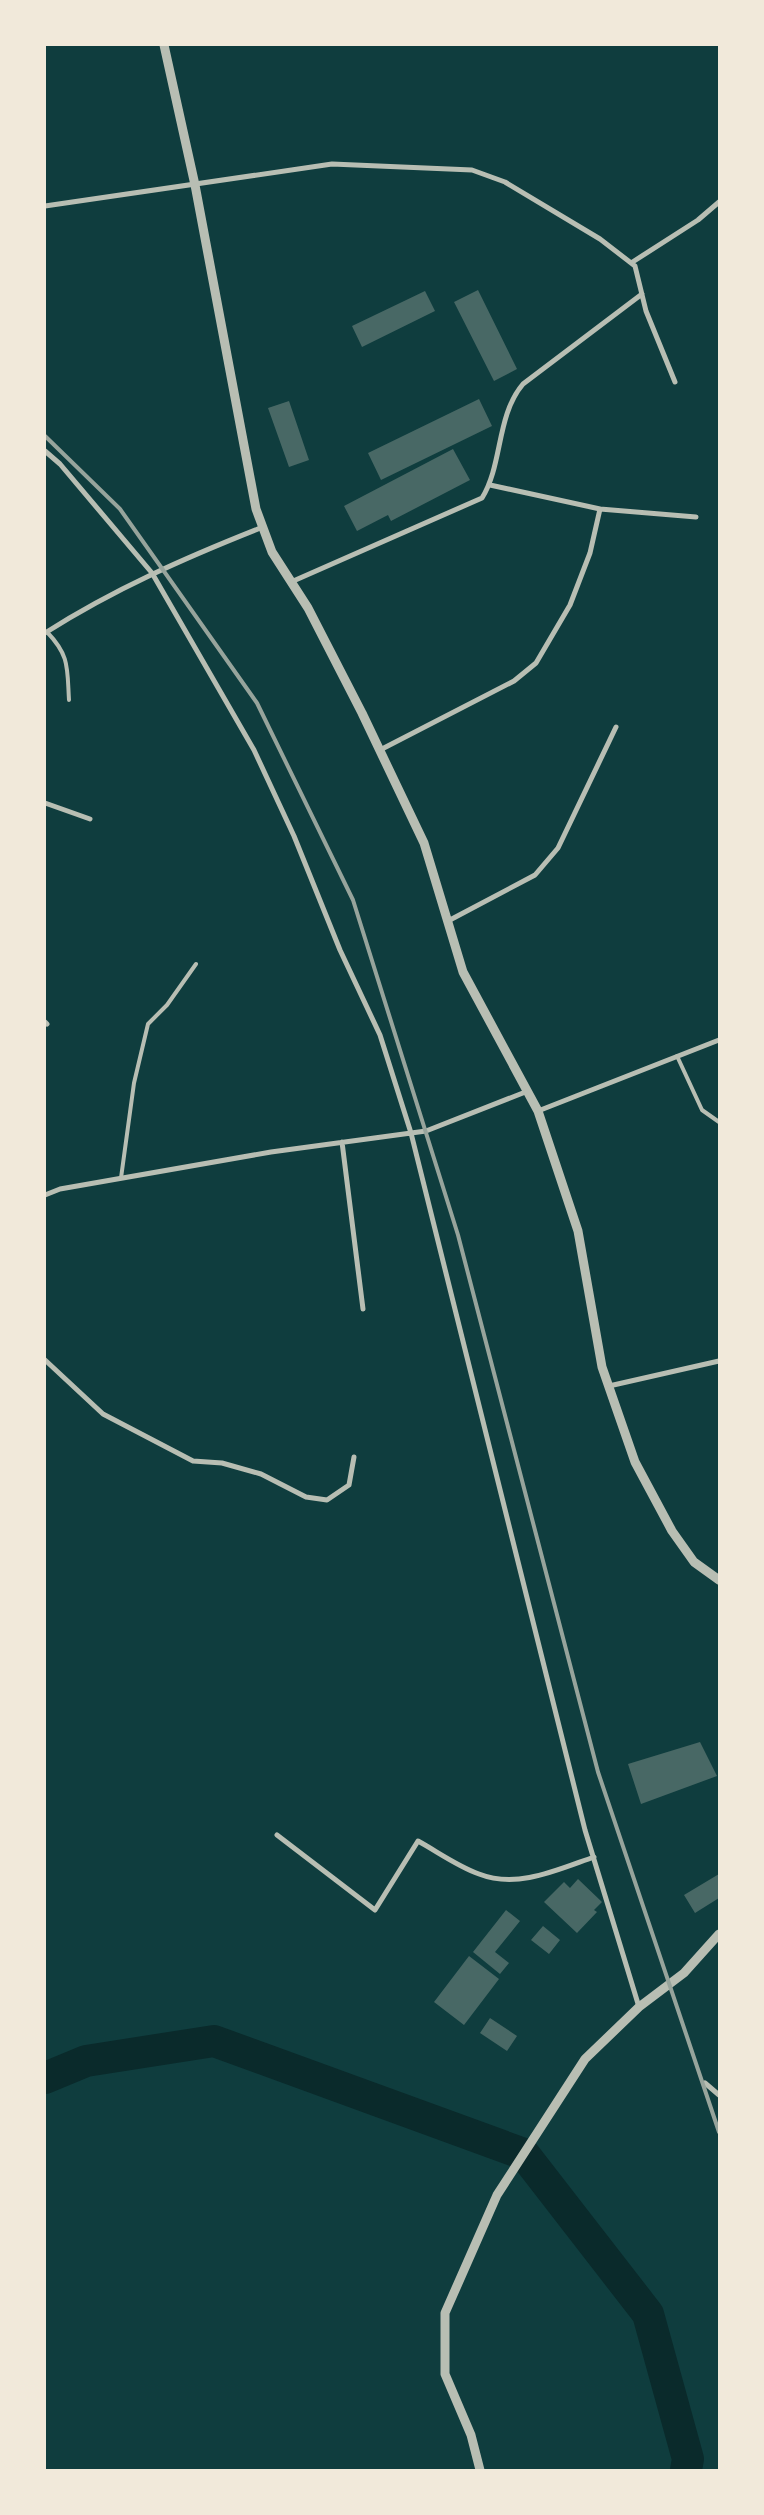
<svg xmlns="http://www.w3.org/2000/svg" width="764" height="2515" viewBox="0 0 764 2515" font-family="'Fira Sans Condensed',sans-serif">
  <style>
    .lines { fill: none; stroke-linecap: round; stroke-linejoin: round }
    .river { stroke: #0a2a2b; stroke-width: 32 }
    .building { fill: #486865 }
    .service { stroke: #b8beb3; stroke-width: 4 }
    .minor { stroke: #b8beb3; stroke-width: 5 }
    .tertiary { stroke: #b8beb3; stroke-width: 9 }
    .rail { stroke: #97a49c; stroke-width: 4 }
  </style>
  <rect width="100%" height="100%" fill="#0f3d3e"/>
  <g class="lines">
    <path class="river" d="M45,2078L86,2061L214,2041L524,2154L648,2314L688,2459L686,2470"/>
  </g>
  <path class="building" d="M478,290L517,369L494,381L454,302Z
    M425,291L435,311L362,347L352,326Z
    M479,399L492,426L381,480L368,453Z
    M289,401L309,460L289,467L268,408Z
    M453,449L470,480L391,521L388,515L357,531L344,506Z
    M700,1742L717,1776L641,1804L628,1764Z
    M719,1874V1898L695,1913L684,1895Z
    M578,1879L602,1902L594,1910L597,1912L577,1933L544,1902L564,1882L570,1888Z
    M506,1910L520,1921L495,1952L509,1963L500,1974L473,1952Z
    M543,1926L560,1940L549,1954L531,1940Z
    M469,1956L499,1979L464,2025L434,2002Z
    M490,2018L517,2036L507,2051L480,2033Z"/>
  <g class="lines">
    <path class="service" d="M47,632C70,656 67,668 69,700
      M677,1056L702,1110L719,1122
      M121,1178L134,1083L148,1024L167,1005L196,964"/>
    <path class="minor" d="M45,206L332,164L472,170L505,182L600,239L635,266L646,311L675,382
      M631,263L698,220L719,202
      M45,451L60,464L152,573L254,750L294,836L340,950L380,1035L411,1133L585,1830L639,2007
      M490,485L600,509L696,517
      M291,582L482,498C503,464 496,416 523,384L642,294
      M45,633C114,589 187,557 263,527
      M380,750L514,681L536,663L570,605L590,553L600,509
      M45,803L90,819
      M448,921L535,875L558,848L616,727
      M45,1022L47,1024
      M538,1111L719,1040
      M342,1142L363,1309
      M45,1195L60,1189L271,1152L426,1131L528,1091
      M45,1360L103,1414L193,1461L222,1463L261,1474L306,1497L327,1500L349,1485L354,1457
      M609,1386L719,1361
      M277,1835L375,1910L418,1841C438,1852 457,1866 479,1874C517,1889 557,1870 594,1857
      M705,2083L719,2095"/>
    <path class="tertiary" d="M164,45L195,185L256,509L272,552L308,608L362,713L424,843L463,972L538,1111L578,1231L602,1367L635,1462L672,1531L694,1562L719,1580
      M480,2470L471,2435L445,2374V2313L497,2195L585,2059L639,2007L684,1973L719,1934"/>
    <path class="rail" d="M45,436L120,509L257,703L353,900L458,1235L598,1772L719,2132"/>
  </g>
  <rect width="764" height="2515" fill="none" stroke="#f1e9da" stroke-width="92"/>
</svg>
